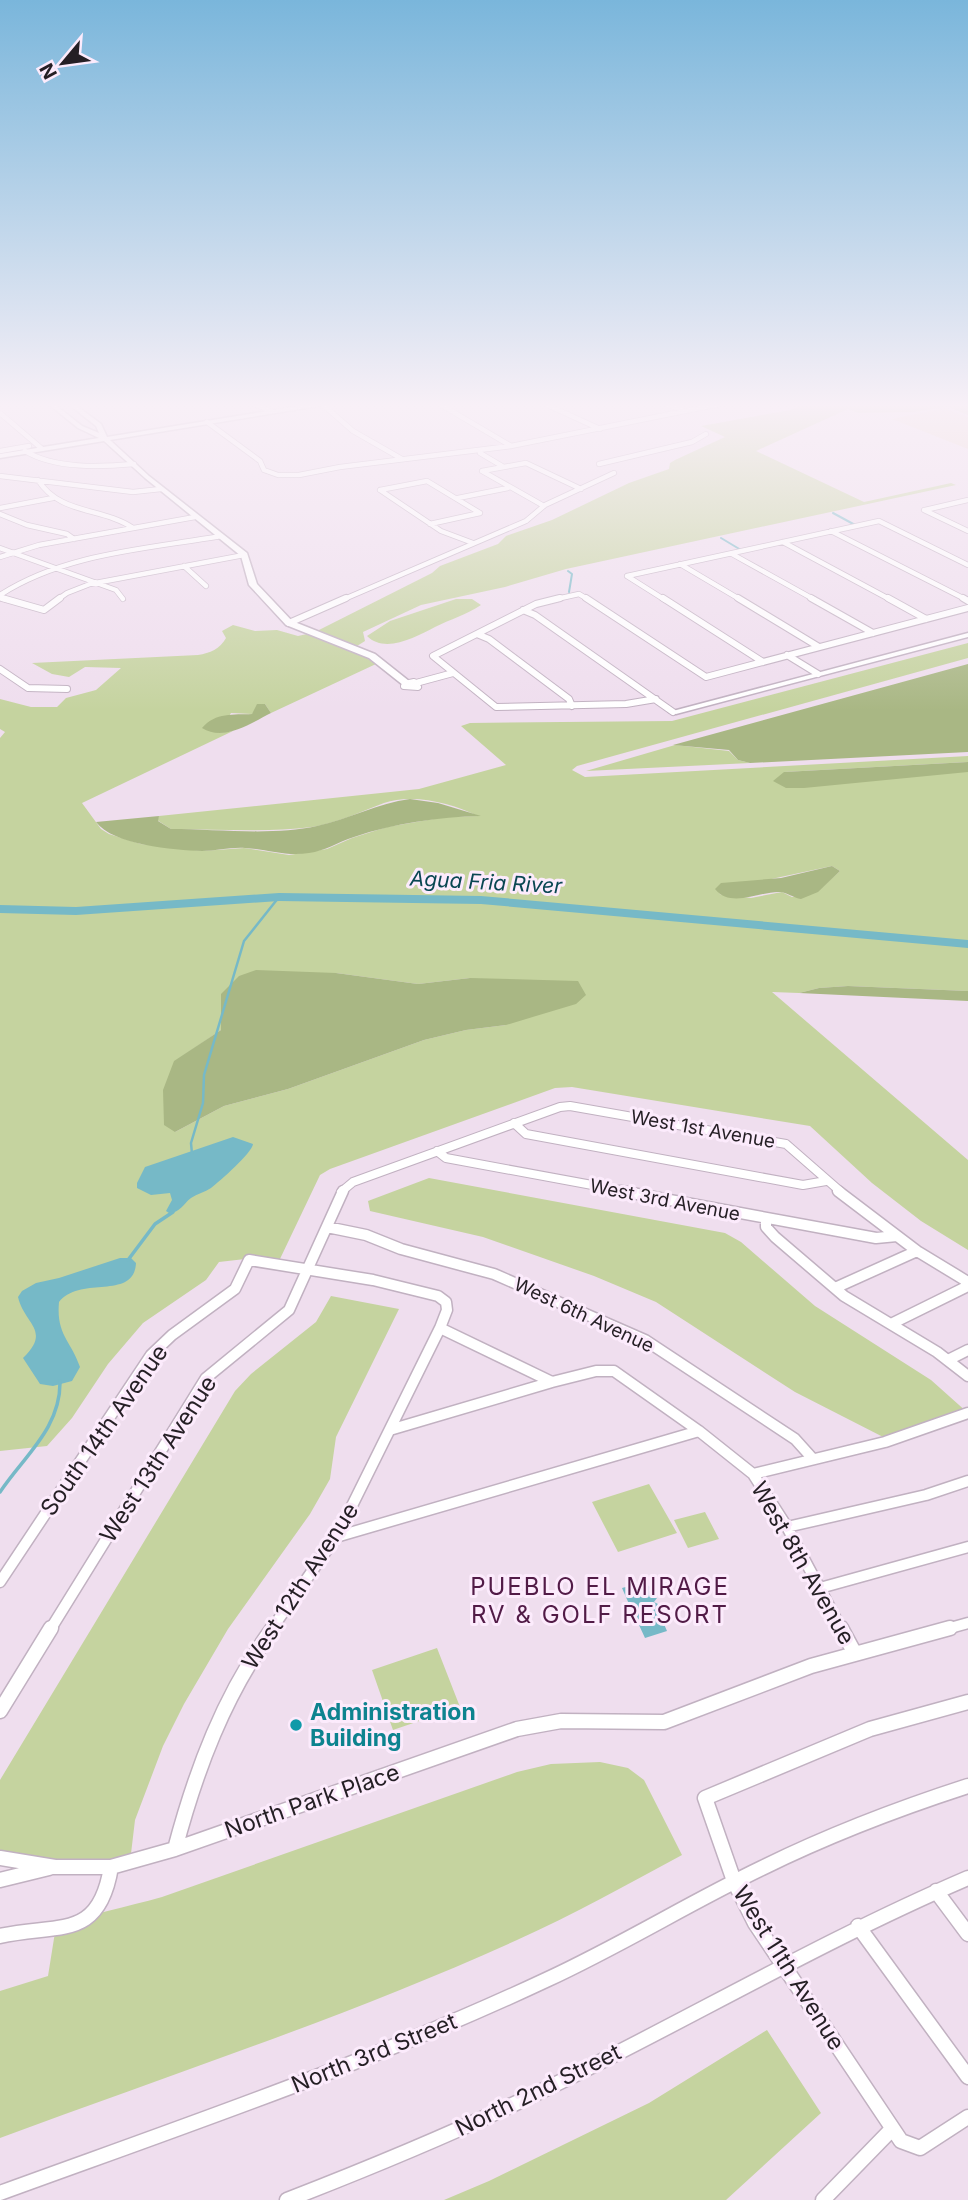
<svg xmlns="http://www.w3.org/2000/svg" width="968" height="2200" viewBox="0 0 968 2200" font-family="Inter,sans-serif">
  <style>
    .industrial { fill: #ead6c7 }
    .green { fill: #c5d39f; fill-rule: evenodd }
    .forest { fill: #a9b784 }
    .water { fill: #76b9c7 }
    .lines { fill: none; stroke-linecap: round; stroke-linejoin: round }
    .stream-far2 { stroke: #76b9c7; stroke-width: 2 }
    .stream-far1 { stroke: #76b9c7; stroke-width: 2.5 }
    .stream { stroke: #76b9c7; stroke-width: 3.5 }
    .river { fill: #76b9c7; fill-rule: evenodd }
    .street-far4-casing { stroke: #c1b1c1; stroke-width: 6 }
    .street-far3-casing { stroke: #c1b1c1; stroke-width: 8 }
    .street-far2-casing { stroke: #c1b1c1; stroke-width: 10 }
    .street-far1-casing { stroke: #c1b1c1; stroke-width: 13 }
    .street-casing { stroke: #c1b1c1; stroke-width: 17 }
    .secondary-casing { stroke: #c1b1c1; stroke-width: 3 }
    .street-far4 { stroke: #fff; stroke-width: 4.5 }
    .street-far3 { stroke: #fff; stroke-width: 6 }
    .street-far2 { stroke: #fff; stroke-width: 8 }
    .street-far1 { stroke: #fff; stroke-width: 10 }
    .street { stroke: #fff; stroke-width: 14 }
    .secondary { fill: #fff; fill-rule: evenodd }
    .culture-dot { fill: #0f9aa8; stroke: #fcebfc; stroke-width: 2.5 }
    .labels { text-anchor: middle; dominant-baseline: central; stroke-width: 6; stroke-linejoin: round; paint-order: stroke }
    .street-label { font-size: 19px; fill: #251f25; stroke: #fcebfc }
    .water-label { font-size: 21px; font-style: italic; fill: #094752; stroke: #fcebfc }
    .near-street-label { font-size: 23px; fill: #251f25; stroke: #fcebfc }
    .near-culture-label { font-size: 23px; font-weight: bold; fill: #0d838f; stroke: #fcebfc; text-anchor: start }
    .near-neighbourhood-label { font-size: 24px; letter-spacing: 2px; fill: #521b47; stroke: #fcebfc }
  </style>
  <rect width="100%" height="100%" fill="#efdeee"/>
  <path class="industrial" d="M944,408L968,417V449L892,419Z"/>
  <path class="green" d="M807,403H968V415L948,407L913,412L858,413L848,409L756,451L864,502L951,483L956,485L566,569L505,587L421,605L363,632L365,641L357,646L317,631L432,573L440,566L498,544L506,536L552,520L629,483L669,469L670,463L675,460L725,437L701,426L790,410Z
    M456,599H472L481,605C466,615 451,619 435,627C416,637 385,654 367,636L390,621Z
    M233,625L255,631L277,630L298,636L307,634L362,655L376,664L271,713L265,704L252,714L231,713L218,733L233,731L82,803L101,829L109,834L141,844L202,851L244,848L289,855L327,849L352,838L387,827L445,817L478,816C452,803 412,793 384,803C360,812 337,823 312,827C266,833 217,829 171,829L157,820L159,816L419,789L506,765L461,726L470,723L672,721L968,643V658L577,766L572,770L585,777L968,756V762L784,772H968V991L848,986L819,988L799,993L772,992L968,1160V1250L921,1221L872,1183L810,1126L572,1087L555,1088L330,1169L320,1175L279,1261L245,1259L219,1262L206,1280L143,1323L108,1364L72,1418L47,1446L0,1451V738L5,732L0,729V699L31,707H57L66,698L96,690L121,668L85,667L69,677L52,674L32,663L198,655C210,653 220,649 226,638L222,631ZM832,866L840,871L818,891L792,897L782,892L751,898L719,894L752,883ZM336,973L418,984L470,978L506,1025L466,1030L424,1040L288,1089L224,1106L175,1132L174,1062L221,1030Z
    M675,745L729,751L738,760L750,763L586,771Z
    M429,1178L725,1233L741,1242L815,1306L931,1380L968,1413L889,1440L795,1392L656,1302L594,1276L483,1237L370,1211L368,1201Z
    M331,1296L399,1309L336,1437L330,1479L310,1514L228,1629L184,1704L163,1746L135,1820L130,1862L111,1867L0,1858V1780L235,1391L251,1374L316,1322Z
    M649,1484L677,1533L618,1552L592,1502Z
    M705,1512L719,1539L688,1548L674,1520Z
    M437,1648L460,1707L393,1730L372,1670Z
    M600,1762L628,1768L644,1780L682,1855C628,1884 573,1915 517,1940C349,2016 173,2074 0,2138V1991L48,1976L56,1926C91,1914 126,1907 162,1897L517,1772L551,1764Z
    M767,2030L821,2113L726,2200H444L489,2181L649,2103Z"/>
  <path class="forest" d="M968,664V752L750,763L738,760L729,750L673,745Z
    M257,704H265L271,713C251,723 224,742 202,728C216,712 233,715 252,714Z
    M968,762V772L804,788H786L773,781L784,772Z
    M410,799L438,803L481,816C438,817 395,823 354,837C338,842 325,851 309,853C286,857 267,849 245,848C231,847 216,851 202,851C174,850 113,845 96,822L159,816L158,821L171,829C216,829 273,836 317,826C349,819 378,803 410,799Z
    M832,866L840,871L818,892L801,899C794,898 786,892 780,892C760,891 731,909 715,889L721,883L781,878Z
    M256,970L336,973L418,984L470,978L578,981L586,995L576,1004L506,1025L466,1030L424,1040L288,1089L224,1106L175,1132L164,1125L163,1090L174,1061L221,1030V994L239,976Z
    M848,986L968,991V1001L799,993L819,988Z"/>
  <path class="water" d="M233,1137L253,1144C252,1153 220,1181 211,1188C205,1192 197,1194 191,1198C183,1204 180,1213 169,1213L166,1211L172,1200L170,1193L151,1195L137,1188V1183L145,1167Z
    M120,1258H131L136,1263C134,1301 81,1275 59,1302C56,1335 71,1340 80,1367L72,1381L53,1386L40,1384L23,1358C52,1330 24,1324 18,1297L22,1291L36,1283L59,1278Z
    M644,1582L650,1587L649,1591L654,1593L651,1598H657L654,1602L660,1605L657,1608L667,1631L645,1638L639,1625L645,1618L636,1620L622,1588Z"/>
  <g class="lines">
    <path class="stream-far2" d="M833,513L857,526
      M721,538L741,550
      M568,571L572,574L569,592"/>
    <path class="stream-far1" d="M192,1154L191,1143L203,1103L204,1075L244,941L279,897"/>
    <path class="stream" d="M128,1260L155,1224L173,1212
      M0,1492C24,1456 61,1428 60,1381"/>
    <path class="river" d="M279,893L481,896L968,940V948L481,904L279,901L76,915L0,913V905L76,907Z"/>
    <defs>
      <path id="street-far4" d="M252,403L271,411
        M321,403L353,431L402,459
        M438,403L511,446
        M543,403L600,429
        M663,403L681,409
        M0,413L41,448
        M207,422L260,461L264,470L278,475H299L340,467L511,446L725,403
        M0,451L29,446
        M25,451C55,469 100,467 134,464
        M480,453L502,466
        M599,464L692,442L706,434
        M482,471L526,463L581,489
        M482,471L544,506
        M0,476L133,492L161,489
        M38,480C60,515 102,507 133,528
        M380,490L427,481L480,513
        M380,490L441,531L473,543
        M458,498L508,488
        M0,508L53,498
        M924,510L968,531
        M925,510L968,500
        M0,514L27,525L67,534L74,539
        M430,524L480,513
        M831,531L967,600
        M783,542L891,600
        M0,548L116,590L123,599
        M732,554L815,600
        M0,557L39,545L195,517
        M680,564L741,600
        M184,566L206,586
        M627,576L879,521L968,565
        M627,576L665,600
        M0,595C65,553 147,549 221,536
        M0,598L8,600
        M57,600L67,593L90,584L244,555
        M342,600L526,521L545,505L614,473
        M552,600L579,594L589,600"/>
      <path id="street-far3" d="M2,598L44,610L60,598
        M560,598L536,604L433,656L496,707L626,704L656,699
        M586,598L706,677L968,608
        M663,598L763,662
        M738,598L819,647
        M811,598L873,633
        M888,598L926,619
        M963,598L968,601
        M523,610L535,615L673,712
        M289,623L346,598
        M477,634L489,639L569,699L572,706
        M787,655L818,674
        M0,669L28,688L67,689
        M414,682L418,687L404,686L405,684Z
        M416,683L453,673"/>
      <path id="street-far2" d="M514,1123L526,1134L803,1185L826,1181
        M437,1151L446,1158L630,1192
        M341,1192L353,1182L560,1107L570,1106L786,1144L841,1192"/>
      <path id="street-far1" d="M621,1191L876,1238L897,1236
        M838,1191L917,1251L968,1282
        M766,1219V1227L775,1237L844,1296L937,1352L968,1376
        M327,1227L366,1235L401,1249L494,1274L645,1340L795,1439L813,1459
        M835,1288L917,1251
        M891,1324L968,1286
        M948,1360L968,1350
        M393,1429L552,1382
        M753,1474L885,1442L968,1413
        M787,1527L926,1495L968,1481
        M336,1537L699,1431
        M0,1582L151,1355L172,1335L235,1289L249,1260L373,1280L438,1296L446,1302L447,1310L440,1328L552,1382L596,1371H614L699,1431L753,1474L787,1527L842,1630
        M820,1588L968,1547
        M50,1630L206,1378L289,1310L343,1191
        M271,1630L338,1534L440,1328
        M943,1630L968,1623"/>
      <path id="street" d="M841,1628L854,1652
        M968,1702L870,1729L705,1798L734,1881L755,1923L901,2141L920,2148L968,2117
        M0,1711L51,1628
        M175,1849C196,1770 224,1695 273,1628
        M0,1858L55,1867H111L175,1849L517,1729L561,1721L664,1722L811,1666L950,1628
        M0,1880L49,1868
        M936,1891L968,1934
        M858,1926L968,2077
        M0,1936C59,1923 99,1941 111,1867
        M0,2193C184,2126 369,2063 546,1980C620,1946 689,1903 762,1868C829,1835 897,1809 968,1786
        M287,2200C380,2164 471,2126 560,2082C696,2015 828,1938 968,1878
        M823,2200L892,2129"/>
      <path id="secondary" d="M47,403H53L82,426L99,433L96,426L67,403H73L101,424L107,437L317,403H328L325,405L110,440L149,476L247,553L257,584L292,621L375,654L409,681V685H403L369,658L286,625L249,585L241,556L145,478L104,441L0,458V454L99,438L78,428Z
        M968,633V637L676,714L669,712Z"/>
    </defs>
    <use href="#street-far4" class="street-far4-casing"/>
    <use href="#street-far3" class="street-far3-casing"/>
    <use href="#street-far2" class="street-far2-casing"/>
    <use href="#street-far1" class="street-far1-casing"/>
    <use href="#street" class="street-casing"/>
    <use href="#secondary" class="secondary-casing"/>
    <use href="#street-far4" class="street-far4"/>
    <use href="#street-far3" class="street-far3"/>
    <use href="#street-far2" class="street-far2"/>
    <use href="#street-far1" class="street-far1"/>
    <use href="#street" class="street"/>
    <use href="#secondary" class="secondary"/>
  </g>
  <linearGradient id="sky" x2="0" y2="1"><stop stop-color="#7ab6db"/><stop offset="0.57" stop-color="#f8f0f7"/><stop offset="1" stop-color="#f8f0f7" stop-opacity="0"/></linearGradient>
  <rect width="968" height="711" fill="url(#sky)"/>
  <circle class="culture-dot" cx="296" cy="1725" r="7"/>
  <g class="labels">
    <g class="street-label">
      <text transform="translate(703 1129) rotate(10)">West 1st Avenue</text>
      <text transform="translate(665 1200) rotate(11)">West 3rd Avenue</text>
      <text transform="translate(584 1315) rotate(25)">West 6th Avenue</text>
    </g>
    <g class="water-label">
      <text transform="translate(486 882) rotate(3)">Agua Fria River</text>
    </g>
    <g class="near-street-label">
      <text transform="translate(104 1430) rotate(-55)">South 14th Avenue</text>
      <text transform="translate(158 1459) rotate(-57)">West 13th Avenue</text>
      <text transform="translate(803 1563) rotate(60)">West 8th Avenue</text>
      <text transform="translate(300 1586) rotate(-57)">West 12th Avenue</text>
      <text transform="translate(312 1801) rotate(-19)">North Park Place</text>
      <text transform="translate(789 1968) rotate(58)">West 11th Avenue</text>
      <text transform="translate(374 2053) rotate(-22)">North 3rd Street</text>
      <text transform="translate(538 2090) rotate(-26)">North 2nd Street</text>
    </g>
    <g class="near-culture-label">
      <text x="310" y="1712">Administration<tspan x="310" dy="26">Building</tspan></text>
    </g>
    <g class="near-neighbourhood-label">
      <text x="600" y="1586">PUEBLO EL MIRAGE<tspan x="600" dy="28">RV &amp; GOLF RESORT</tspan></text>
    </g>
  </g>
  <g transform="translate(63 63) rotate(241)" stroke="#fcebfc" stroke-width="5" paint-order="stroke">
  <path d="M0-5L12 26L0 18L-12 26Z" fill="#251f25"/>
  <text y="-10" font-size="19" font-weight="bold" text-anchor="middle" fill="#251f25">N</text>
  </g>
</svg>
